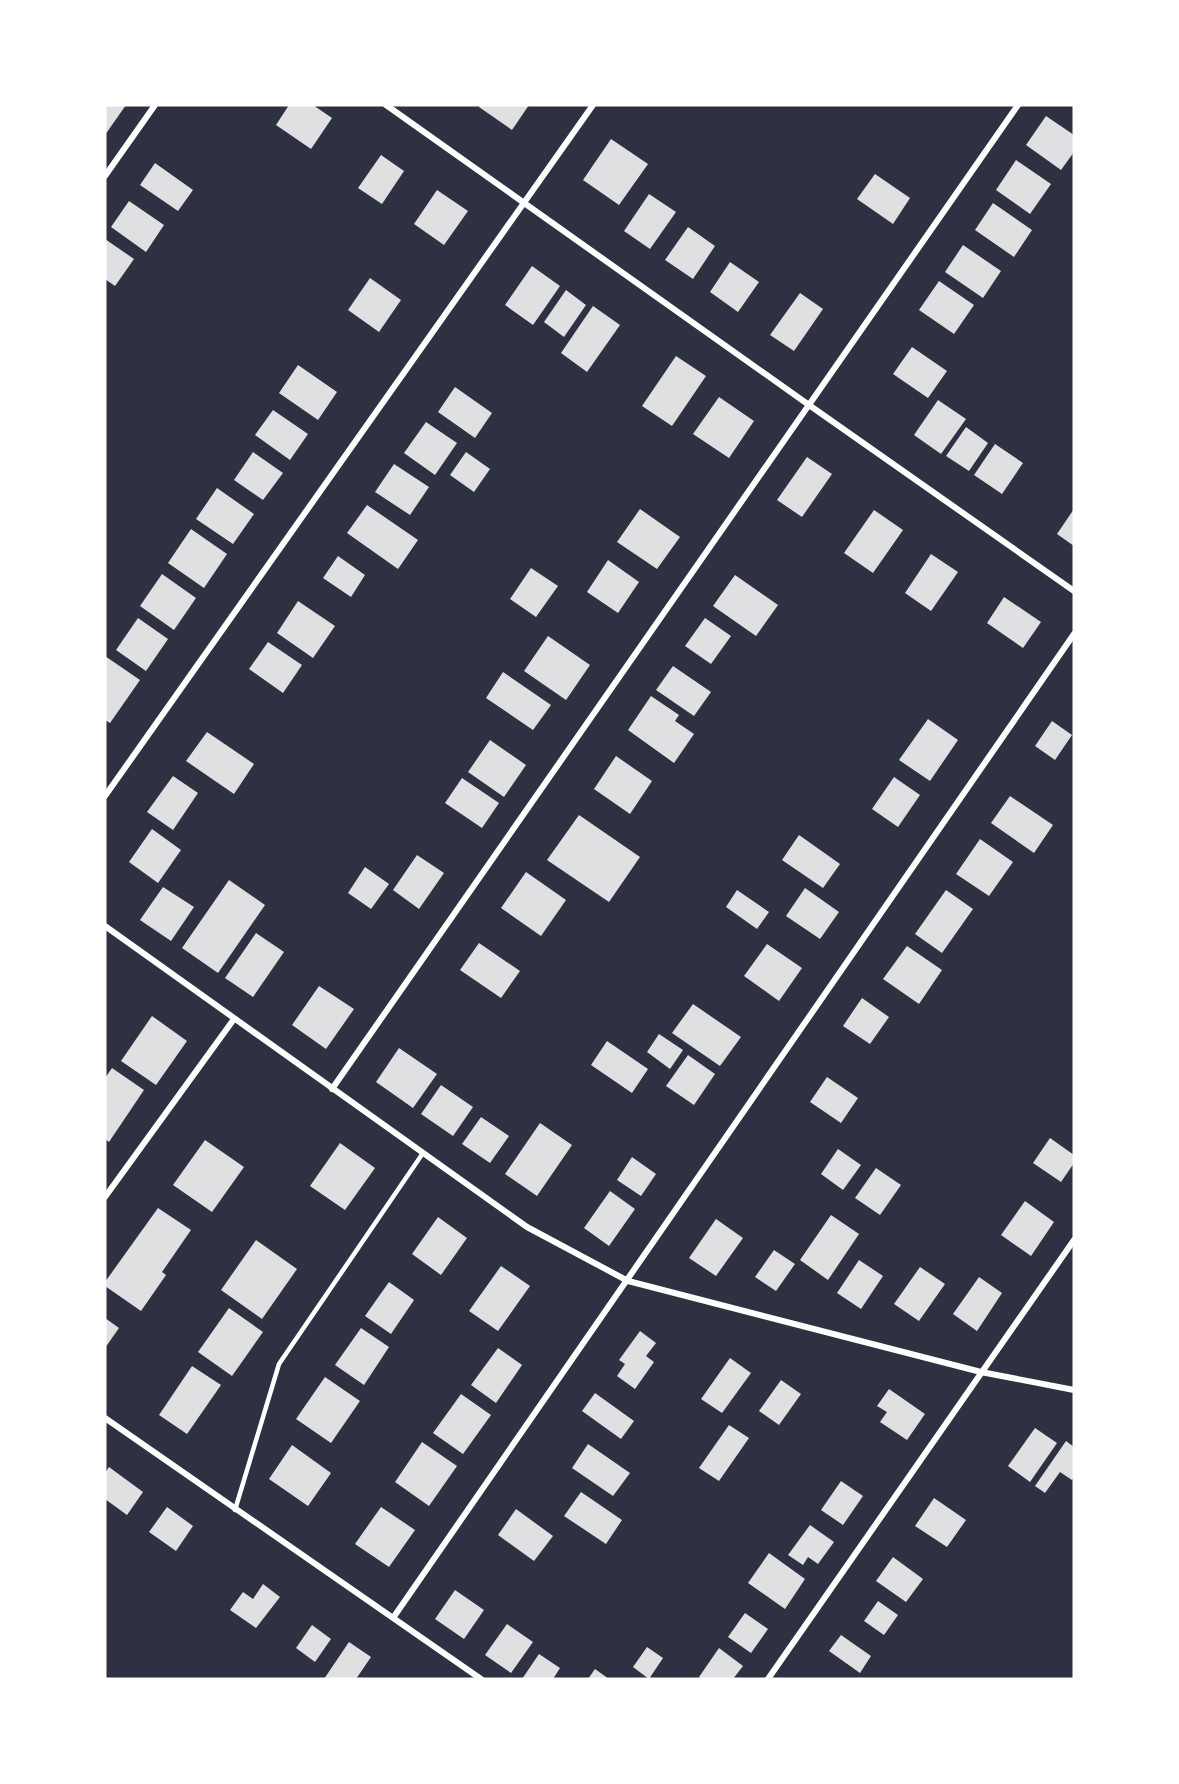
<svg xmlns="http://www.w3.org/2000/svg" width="1179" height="1784" viewBox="0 0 1179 1784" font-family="'Times New Roman',serif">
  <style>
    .building { fill: #e0e0e3 }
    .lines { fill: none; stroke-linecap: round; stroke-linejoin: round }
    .service { stroke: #fff; stroke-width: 4.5 }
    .minor { stroke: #fff; stroke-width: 6 }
  </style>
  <rect width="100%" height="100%" fill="#2d3142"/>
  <path class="building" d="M105,105H126L105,135Z
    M289,105H313L332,118L311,149L276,125Z
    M480,105H529L512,130L479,107Z
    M1046,116L1074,135V152L1061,170L1026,145Z
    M611,139L648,164L619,205L583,180Z
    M381,155L404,171L382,204L358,188Z
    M1016,160L1051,184L1030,214L996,190Z
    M155,163L193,190L178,211L140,185Z
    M875,174L910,198L893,224L857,199Z
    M437,190L468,211L444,245L414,224Z
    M649,194L676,212L650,249L624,231Z
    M129,201L164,225L146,252L111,227Z
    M993,203L1032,230L1014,257L975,230Z
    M688,227L715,246L693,279L665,260Z
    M105,239L134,259L115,286L105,279Z
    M963,245L1001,271L983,298L945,272Z
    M730,262L759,282L738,312L710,292Z
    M532,266L560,286L533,325L505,305Z
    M370,278L401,300L379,332L348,310Z
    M939,281L974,305L954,334L919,310Z
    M566,290L586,305L564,337L544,322Z
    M800,293L823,309L794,351L770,335Z
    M593,306L620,325L587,372L561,353Z
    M912,347L947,371L928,398L893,374Z
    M676,356L706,376L672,426L642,406Z
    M298,365L337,392L318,420L279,393Z
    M455,387L492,413L475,438L438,412Z
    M719,397L754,421L729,458L693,434Z
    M938,400L966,419L941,454L914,435Z
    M273,410L308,434L290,460L255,435Z
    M426,422L457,443L435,475L404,453Z
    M966,427L988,443L969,471L946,456Z
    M995,444L1023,463L1002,494L974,475Z
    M253,452L283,473L263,500L234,480Z
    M466,452L490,469L474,492L450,475Z
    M807,457L832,474L802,517L777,500Z
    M394,464L429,487L410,515L375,492Z
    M217,488L254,514L233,544L196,519Z
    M367,505L418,540L398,569L347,533Z
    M640,509L680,537L657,569L617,542Z
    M1074,509V546L1057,534Z
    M874,510L903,530L873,573L844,553Z
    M191,529L227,554L204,588L168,563Z
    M931,554L958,572L931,611L905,593Z
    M338,556L365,575L351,597L323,578Z
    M608,560L639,582L618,613L587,592Z
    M531,568L558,586L536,617L510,599Z
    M162,574L196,598L174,630L140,606Z
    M735,575L778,605L756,636L713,606Z
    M1004,597L1041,622L1023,648L987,623Z
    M298,601L335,626L313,658L277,633Z
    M138,618L168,639L146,671L116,650Z
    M705,618L731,636L711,664L685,646Z
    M548,636L590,665L566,700L524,671Z
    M268,642L302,665L283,693L249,669Z
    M105,656L140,680L110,723L105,720Z
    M673,666L711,692L694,716L656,690Z
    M503,672L551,705L533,730L486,698Z
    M651,696L679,715L675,721L694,734L674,763L628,730Z
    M928,719L958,740L930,781L899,760Z
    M1052,721L1072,735L1055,760L1035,746Z
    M207,732L254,764L234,794L186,761Z
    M490,740L526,765L504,797L468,772Z
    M616,756L652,781L630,814L594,789Z
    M173,776L198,793L173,830L147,812Z
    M894,777L920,795L898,827L872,809Z
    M462,778L499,803L482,828L445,803Z
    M1010,796L1053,825L1034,853L991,823Z
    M579,815L640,857L609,902L547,860Z
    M152,829L181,850L158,883L129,862Z
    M799,835L840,864L823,888L782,860Z
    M980,839L1013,862L989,896L956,874Z
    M417,855L444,873L419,909L393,890Z
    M365,867L389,884L371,909L348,893Z
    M526,872L566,900L541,936L501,908Z
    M229,880L265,905L218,973L182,948Z
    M163,887L194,907L171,941L140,920Z
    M805,888L839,912L820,939L786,916Z
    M737,890L769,912L757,929L726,907Z
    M946,890L973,909L942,953L915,934Z
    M256,933L284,952L253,997L225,978Z
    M479,943L520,971L501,998L460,970Z
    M767,944L802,968L779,1001L744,976Z
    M907,946L942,970L919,1004L883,979Z
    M319,986L354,1009L326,1049L292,1025Z
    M862,998L889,1017L870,1044L843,1026Z
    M693,1004L741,1037L720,1066L672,1033Z
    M152,1016L187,1041L156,1085L121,1061Z
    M659,1034L683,1050L670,1069L647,1052Z
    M607,1041L648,1069L632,1093L591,1065Z
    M399,1048L437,1074L413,1108L376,1082Z
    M688,1055L715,1074L694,1105L666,1086Z
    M112,1068L144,1090L109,1142L105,1139V1078Z
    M827,1077L858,1098L841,1123L810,1102Z
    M441,1085L473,1107L453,1136L421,1114Z
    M481,1117L509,1136L490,1163L462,1144Z
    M540,1123L572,1145L537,1196L505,1174Z
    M1050,1138L1074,1155V1163L1061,1182L1033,1163Z
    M205,1140L244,1167L212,1212L173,1185Z
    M340,1143L375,1168L345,1210L310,1186Z
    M838,1149L861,1165L843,1190L821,1174Z
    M632,1157L656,1174L641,1196L617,1180Z
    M876,1168L901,1185L880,1215L855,1198Z
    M610,1191L635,1209L609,1246L584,1228Z
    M1025,1201L1054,1222L1031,1256L1001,1235Z
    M158,1208L191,1230L162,1272L166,1275L141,1311L105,1286V1282Z
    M831,1215L859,1234L828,1280L800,1260Z
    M438,1217L467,1238L441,1275L412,1254Z
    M716,1219L743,1238L716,1276L689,1258Z
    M256,1240L297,1269L262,1319L221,1290Z
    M774,1250L795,1264L776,1291L755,1277Z
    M859,1260L883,1276L861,1309L837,1293Z
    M501,1266L530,1286L498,1331L469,1311Z
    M920,1267L945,1284L919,1321L894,1304Z
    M979,1277L1002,1293L977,1331L953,1314Z
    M389,1282L414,1300L391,1334L365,1316Z
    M229,1308L263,1332L232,1376L198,1352Z
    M105,1318L119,1328L105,1348Z
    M361,1328L389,1347L364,1385L335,1365Z
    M640,1331L656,1343L646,1356L654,1362L635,1389L617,1376L625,1364L619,1360Z
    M498,1348L522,1365L496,1403L471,1385Z
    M730,1358L751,1373L722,1413L701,1399Z
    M192,1366L221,1385L187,1434L159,1415Z
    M325,1377L360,1401L331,1443L296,1419Z
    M781,1380L801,1394L779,1425L759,1411Z
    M889,1389L925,1414L907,1440L880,1422L887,1412L877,1406Z
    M595,1393L634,1421L621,1439L582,1411Z
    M461,1394L491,1415L463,1454L433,1433Z
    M729,1425L749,1438L719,1481L699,1468Z
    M1035,1428L1057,1443L1030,1482L1008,1466Z
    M1066,1441L1074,1447V1477L1072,1480L1060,1472L1045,1493L1035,1486Z
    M422,1442L457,1466L429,1506L395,1482Z
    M588,1444L630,1473L613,1496L572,1468Z
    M292,1445L331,1473L308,1506L269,1479Z
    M109,1467L143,1492L127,1515L105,1499V1473Z
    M841,1481L863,1496L843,1525L821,1510Z
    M581,1492L622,1520L606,1544L564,1516Z
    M934,1498L966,1520L947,1547L915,1526Z
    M167,1507L193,1526L176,1551L149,1532Z
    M381,1507L415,1530L389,1567L355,1544Z
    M516,1509L553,1536L534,1561L498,1535Z
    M810,1525L834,1542L818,1564L808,1557L803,1565L788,1555Z
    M769,1553L805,1579L785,1609L748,1583Z
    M893,1557L923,1579L906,1602L876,1581Z
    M263,1584L280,1597L256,1628L230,1610L243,1592L253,1599Z
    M455,1590L484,1610L464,1639L435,1619Z
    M878,1601L898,1615L884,1635L864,1621Z
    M745,1613L768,1629L751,1653L728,1637Z
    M507,1624L533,1642L511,1673L485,1655Z
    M312,1625L331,1639L315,1662L296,1648Z
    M841,1635L871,1656L860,1673L829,1651Z
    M349,1642L371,1657L356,1679H324Z
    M647,1647L663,1658L649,1679L633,1667Z
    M719,1648L743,1666L733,1679H702L699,1677Z
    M539,1654L560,1668L553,1679H522Z
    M595,1669L609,1679H588Z"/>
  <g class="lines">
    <path class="service" d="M235,1510L279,1364L423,1153"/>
    <path class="minor" d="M386,105L809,405L1074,591
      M105,176L155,105
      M105,796L593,105
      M105,926L527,1227L628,1281L981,1372L1074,1390
      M332,1089L1018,105
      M105,1197L234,1019
      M105,1418L481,1679
      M393,1618L1074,634
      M768,1679L1074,1240"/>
  </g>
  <rect width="1179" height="1784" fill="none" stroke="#ffffff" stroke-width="213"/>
</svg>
